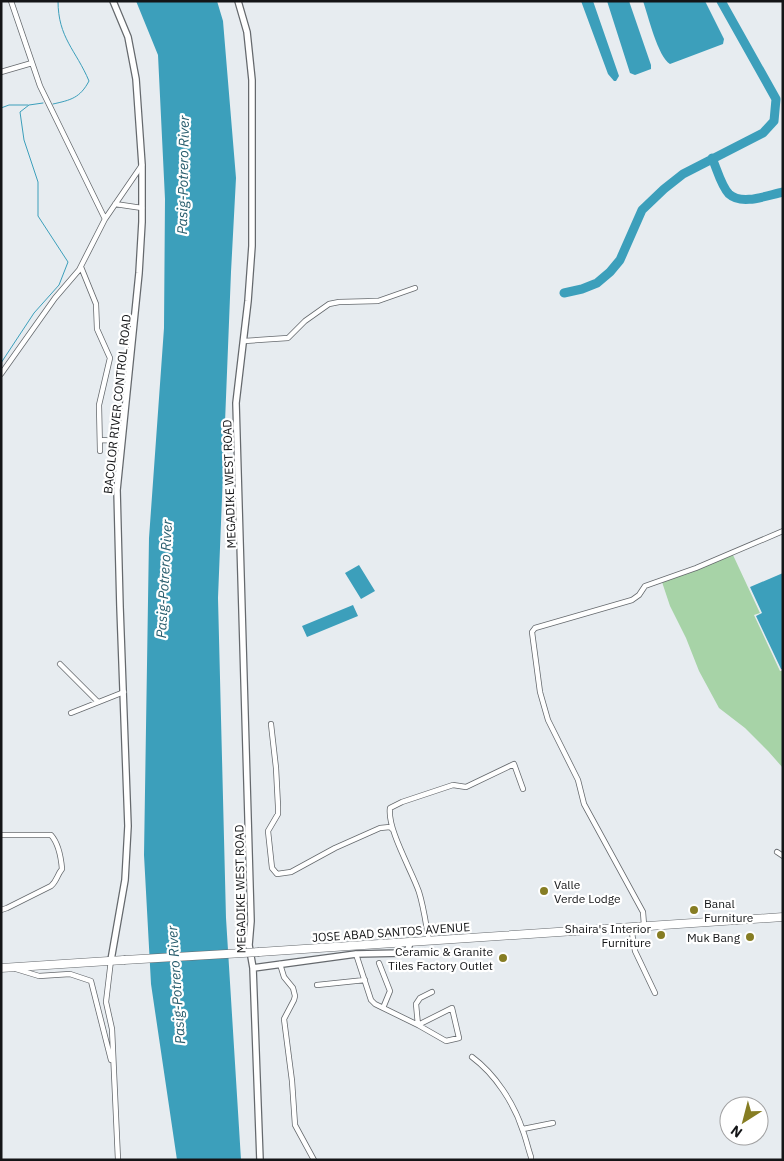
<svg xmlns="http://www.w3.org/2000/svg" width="784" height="1161" viewBox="0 0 784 1161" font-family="'IBM Plex Sans',sans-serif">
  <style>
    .green { fill: #a7d3a7 }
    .water { fill: #3c9fbb }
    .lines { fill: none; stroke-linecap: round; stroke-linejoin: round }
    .stream { stroke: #3c9fbb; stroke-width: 1 }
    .river { stroke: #3c9fbb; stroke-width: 9 }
    .minor-casing { stroke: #65696d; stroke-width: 6 }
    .tertiary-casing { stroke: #65696d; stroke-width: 8 }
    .trunk-casing { stroke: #65696d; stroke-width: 9 }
    .minor { stroke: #fff; stroke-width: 4.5 }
    .tertiary { stroke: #fff; stroke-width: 5.5 }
    .trunk { stroke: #fff; stroke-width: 8 }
    .trunk-bridge-casing { stroke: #65696d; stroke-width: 9; stroke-linecap: butt }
    .trunk-bridge { stroke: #fff; stroke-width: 8 }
    .poi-dot { fill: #867d23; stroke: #fff; stroke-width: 2 }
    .labels { text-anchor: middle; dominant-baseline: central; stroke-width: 4.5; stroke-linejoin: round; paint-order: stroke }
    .street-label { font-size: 12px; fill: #141517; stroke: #fff }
    .poi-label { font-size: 12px; fill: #141517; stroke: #fff; text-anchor: end }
    .water-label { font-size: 14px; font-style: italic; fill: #285d6d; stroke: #fff }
  </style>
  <rect width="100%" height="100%" fill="#e7ecf0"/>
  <path class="green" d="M733,555L760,613L754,615L780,671H783V768L768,751L745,728L719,708L699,671L686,638L670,606L661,579L697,569Z"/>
  <path class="water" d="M136,1H217L223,21L236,178L231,272L218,598L226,918L241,1160H177L151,984L144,855L149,538L164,328L165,199L158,55Z
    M581,1H593L619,76L616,81H614L608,74Z
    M607,1H629L651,65V69L635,75L630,73Z
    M643,1H705L724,39L723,44L670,64C658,57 648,15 643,1Z
    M359,565L375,591L361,599L345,573Z
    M783,573V669H781L756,616L762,613L750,587Z
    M353,605L358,616L307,637L302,626Z"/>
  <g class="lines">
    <path class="stream" d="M53,104C71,100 80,98 89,81C76,50 58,38 58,1
      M1,108L9,105H28
      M1,363L34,313L59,285L68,262L38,216V182L24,140L20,112L29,105L43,103"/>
    <path class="river" d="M712,158C717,169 721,186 729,194C742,206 768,195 783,192
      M564,293L582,289L597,283L610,272L620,260L642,210L664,189L683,174L763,133L774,121L776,99L721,1"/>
    <defs>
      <path id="minor" d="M11,1L40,86L105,219
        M1,72L32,63
        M115,204L142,208
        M81,267L96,304L97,329L110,358L99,405L100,451
        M244,341L288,338L305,321L329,304L339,302L378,301L415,288
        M1,374L55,298L79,270L105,219L142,165
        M100,440L122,441
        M60,664L98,702
        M71,713L124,692
        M271,724L276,768L278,806V814L268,831L272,868L277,874L291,872L335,848L380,828L390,827L393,830
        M1,835H51C59,844 61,857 62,869C57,875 57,881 51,886L7,908L1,910
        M777,852L783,856
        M644,925L643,912L584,804L578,780L548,720L540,692L532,632L535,628L632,600L639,595L645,586L696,568L783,531
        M631,927L635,951L655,993
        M429,941C426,925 424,908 419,892C412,871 387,829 390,808L402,802L453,785L466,787L514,764L523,789
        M356,954L371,1000L375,1004L418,1025L446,1041L459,1038L452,1008L418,1025L416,1004L420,998L432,992
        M111,960L106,1002L112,1029L118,1160
        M379,963L390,991L383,1008
        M280,964L284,977L293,988L295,996L294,1000L284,1019L292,1081L295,1125L314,1160
        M16,969L39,976L70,974L91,981L111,1060
        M317,985L365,980
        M472,1057C495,1074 514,1103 523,1131C526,1139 528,1148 531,1157V1160
        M523,1129L553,1123"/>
      <path id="tertiary" d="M238,1L247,32L252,80V246L248,301L236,403L251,921L249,945L253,968L260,1160
        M111,960L125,880L128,826L120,607L117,490L139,273L142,222V165L136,79L128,37L113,1
        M253,968L356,954L403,953L408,950L410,942"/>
      <path id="trunk" d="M259,952L783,917
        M1,968L124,960"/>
    </defs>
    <use href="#minor" class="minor-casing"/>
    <use href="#tertiary" class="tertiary-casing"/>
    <use href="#trunk" class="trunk-casing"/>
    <use href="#minor" class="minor"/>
    <use href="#tertiary" class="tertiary"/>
    <use href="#trunk" class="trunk"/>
    <defs>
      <path id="trunk-bridge" d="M124,960L259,952"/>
    </defs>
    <use href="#trunk-bridge" class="trunk-bridge-casing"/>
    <use href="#trunk-bridge" class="trunk-bridge"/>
  </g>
  <g class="poi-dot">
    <circle cx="544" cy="891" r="5"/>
    <circle cx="694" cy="910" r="5"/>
    <circle cx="661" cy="935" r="5"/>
    <circle cx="750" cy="937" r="5"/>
    <circle cx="503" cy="958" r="5"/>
  </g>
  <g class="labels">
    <g class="street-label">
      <text transform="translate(117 404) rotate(-84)">BACOLOR RIVER CONTROL ROAD</text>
      <text transform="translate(229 484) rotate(-92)">MEGADIKE WEST ROAD</text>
      <text transform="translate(240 889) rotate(-91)">MEGADIKE WEST ROAD</text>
      <text transform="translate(391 932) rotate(-4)">JOSE ABAD SANTOS AVENUE</text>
    </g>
    <g class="poi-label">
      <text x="554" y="884" text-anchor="start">Valle<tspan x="554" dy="14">Verde Lodge</tspan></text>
      <text x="704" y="903" text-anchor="start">Banal<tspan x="704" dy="14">Furniture</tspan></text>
      <text x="651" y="928">Shaira's Interior<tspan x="651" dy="14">Furniture</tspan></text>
      <text x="740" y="937">Muk Bang</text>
      <text x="493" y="951">Ceramic &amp; Granite<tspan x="493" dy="14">Tiles Factory Outlet</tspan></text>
    </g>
    <g class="water-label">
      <text transform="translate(183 175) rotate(-89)">Pasig-Potrero River</text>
      <text transform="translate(164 579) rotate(-87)">Pasig-Potrero River</text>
      <text transform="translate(176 985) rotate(-94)">Pasig-Potrero River</text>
    </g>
  </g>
  <rect width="784" height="1161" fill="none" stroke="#141517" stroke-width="5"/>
  <g transform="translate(744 1121) rotate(216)"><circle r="24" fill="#ffffff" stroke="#a1a1a2"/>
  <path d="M0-4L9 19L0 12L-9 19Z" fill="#867d23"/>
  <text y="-8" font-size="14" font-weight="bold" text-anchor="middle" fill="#141517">N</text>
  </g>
</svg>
